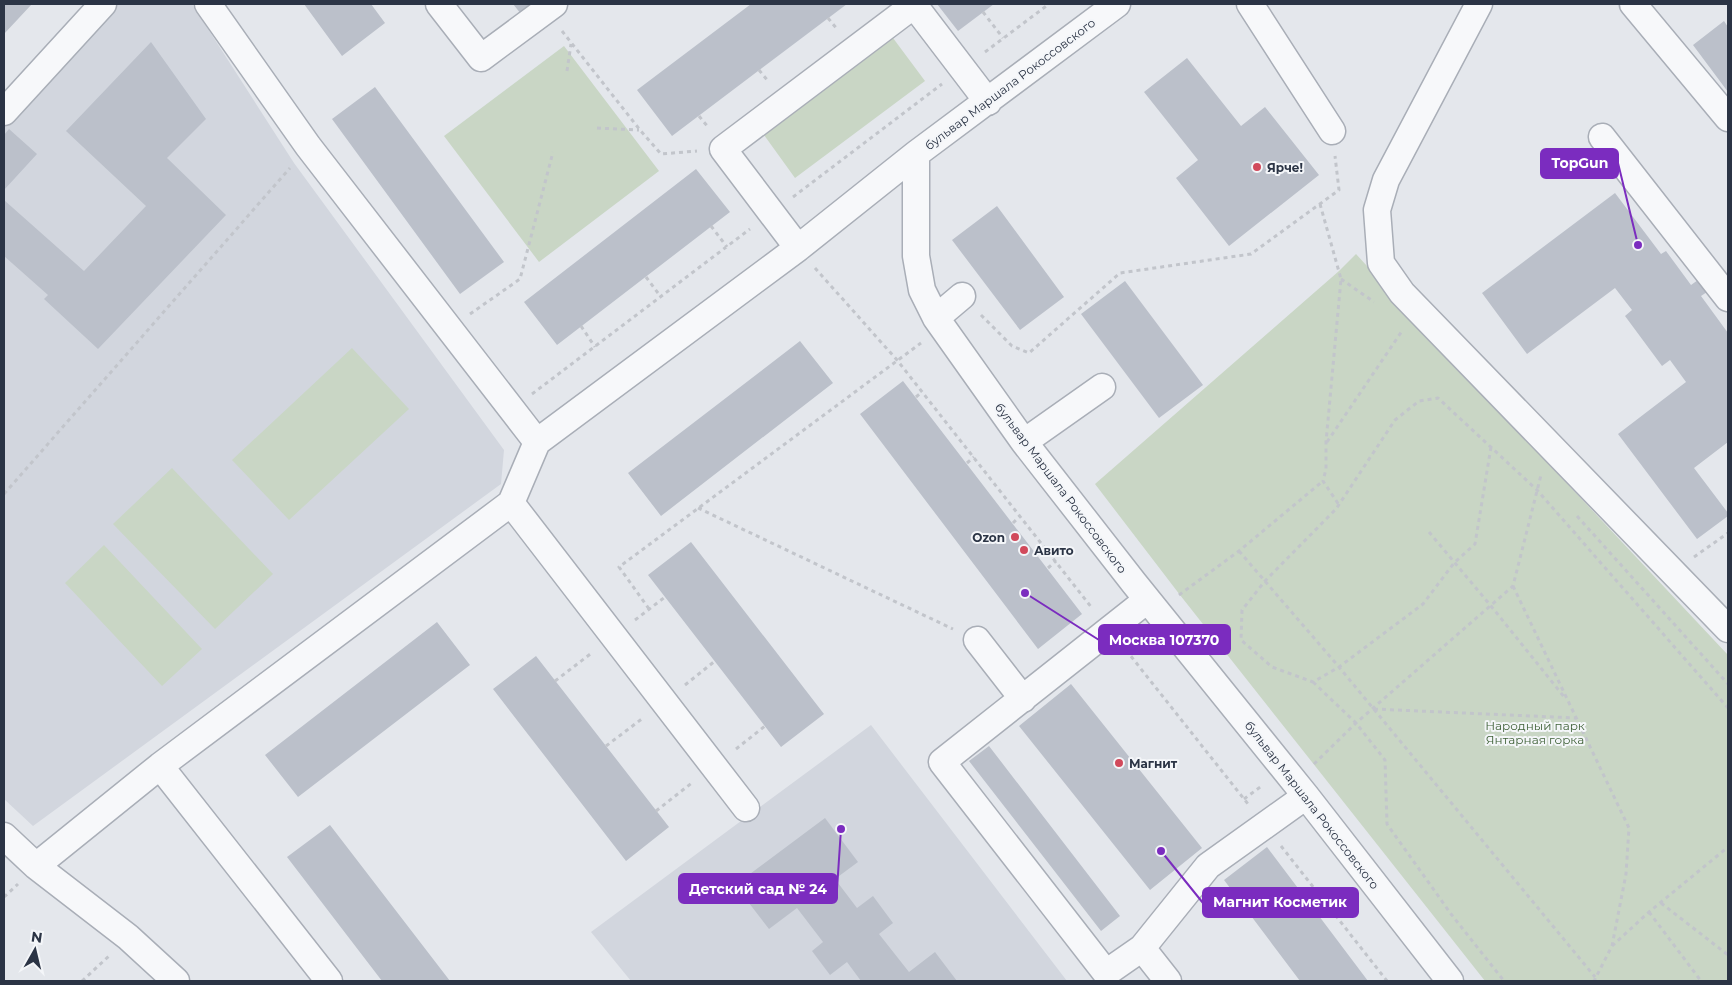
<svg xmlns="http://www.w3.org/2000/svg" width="1732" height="985" viewBox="0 0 1732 985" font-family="Montserrat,sans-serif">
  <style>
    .built { fill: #d2d6de }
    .green { fill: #c9d6c5 }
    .building { fill: #bbc0ca }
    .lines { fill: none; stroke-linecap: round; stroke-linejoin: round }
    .minor-casing { stroke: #a9aeb7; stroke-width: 29 }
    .path { stroke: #c2c5cb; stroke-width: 3; stroke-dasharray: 4 4; stroke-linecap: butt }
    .minor { stroke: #f7f8fa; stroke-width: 26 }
    .poi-dot { fill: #d1495b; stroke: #f4f6f9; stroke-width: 2 }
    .labels { text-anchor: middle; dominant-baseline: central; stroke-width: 4; stroke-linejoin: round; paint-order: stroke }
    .street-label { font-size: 12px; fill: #2b3445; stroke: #f4f6f9 }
    .poi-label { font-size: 12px; font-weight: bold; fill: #2b3445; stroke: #f4f6f9; text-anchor: start }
    .park-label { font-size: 12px; fill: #3f6138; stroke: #f4f6f9 }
    .leader { fill: none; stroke: #7b2cbf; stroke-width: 2 }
    .callout-dot { fill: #7b2cbf; stroke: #f4f6f9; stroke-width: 2 }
    .callout { fill: #7b2cbf; stroke: #7b2cbf; stroke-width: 2 }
    .callout-label { font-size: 14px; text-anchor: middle; font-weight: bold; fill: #fff }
  </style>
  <rect width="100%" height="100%" fill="#e4e7ec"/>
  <path class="built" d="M113,4H192L294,163L504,450L501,484L33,826L4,799V124Z
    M871,725L1067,981H631L591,932Z"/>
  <path class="green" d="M893,38L925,81L795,178L764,135Z
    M564,46L659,171L539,262L444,136Z
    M1356,254L1545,460L1728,655V981H1485L1180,595L1095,484L1339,271Z
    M352,348L409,409L289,520L232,460Z
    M172,468L273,574L215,629L113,524Z
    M104,545L202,649L162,686L65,583Z"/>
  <path class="building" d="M4,4H32L4,34Z
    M304,4H371L385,23L342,56Z
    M513,4H534L521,14Z
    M751,4H847L672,136L637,90Z
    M937,4H994L958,31Z
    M1724,21L1728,27V92L1693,45Z
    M151,42L206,119L167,158L226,215L98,349L44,299L48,295L4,256V200L84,271L146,206L66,131Z
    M1187,58L1241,126L1265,107L1319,175L1229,246L1176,178L1198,160L1144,92Z
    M375,87L504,262L460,294L332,119Z
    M9,129L37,154L4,190V135Z
    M696,169L730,212L557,345L524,302Z
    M1615,193L1661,254L1666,251L1691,285L1698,280L1707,292L1701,296L1728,333V442L1694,468L1728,513V516L1697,539L1618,434L1686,382L1670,360L1662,366L1625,316L1632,310L1615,288L1527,354L1482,293Z
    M997,206L1064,297L1020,330L952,240Z
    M1125,281L1203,385L1159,418L1081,314Z
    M800,341L833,383L661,516L628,473Z
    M903,381L1082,614L1038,649L860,414Z
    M691,542L824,714L781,747L648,575Z
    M437,622L470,665L298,797L265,755Z
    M536,656L669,827L626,861L493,689Z
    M1071,684L1202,848L1150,890L1019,726Z
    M989,746L1120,916L1101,931L969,761Z
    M825,818L858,862L835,879L857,908L873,896L893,923L879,934L909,972L935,952L957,981H861L847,962L830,975L812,951L823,942L797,908L769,929L735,885Z
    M330,825L450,981H382L287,857Z
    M1267,847L1368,981H1300L1224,880Z"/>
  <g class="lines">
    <defs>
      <path id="minor" d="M208,4L308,146L537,442
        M439,4L481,58L554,4
        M1117,4L916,154V256L922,290L936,318L1024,442L1134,583L1306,796L1450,981
        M1250,4L1332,131
        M1479,4L1386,180L1377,210L1381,263L1402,293L1728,629
        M1633,4L1728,118
        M4,112L103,4
        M1602,137L1728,298
        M798,248L723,149L914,5L988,102
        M936,318L962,296
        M1024,442L1102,387
        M511,503L746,808
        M1147,600L942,762L1106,973L1142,948L1168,981
        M977,640L1023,699
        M160,766L329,981
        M4,836L36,866L128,937L176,981
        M36,866L160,766L511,503L537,442L798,248L916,154
        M1142,948L1208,866L1306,796"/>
    </defs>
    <use href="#minor" class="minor-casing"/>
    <path class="path" d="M983,12L1003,38
      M828,18L837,29
      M562,31L640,130L661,154L697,151
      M985,52L1049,4
      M759,70L768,81
      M567,71L571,44
      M699,116L708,127
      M597,128L639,130
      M793,197L942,84
      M1320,204L1341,279L1326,442V469L1323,481L1339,505
      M711,226L727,247
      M815,268L897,360L1092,608
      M646,277L661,297
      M1341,279L1374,302
      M470,314L520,279L553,152
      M981,315L1012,346L1029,353L1120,273L1251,254L1339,190L1335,156
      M581,326L595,347
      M532,394L750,229
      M916,397L922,392
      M1327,442L1402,331
      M1491,447L1475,544L1454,563L1423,604L1339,667L1313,682L1272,667L1241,640L1242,610L1265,581L1336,509L1395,420L1419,401L1438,398L1537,490L1728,708
      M967,463L974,457
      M4,494L290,168
      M698,508L953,629
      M1577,516L1728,684
      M1013,523L1020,516
      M1429,532L1491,606L1565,698
      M1239,551L1339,667L1595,977
      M1694,557L1728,533
      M1048,568L1056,561
      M1513,586L1629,828L1626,874L1612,946L1594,981
      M1179,595L1239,551L1323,481
      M649,609L619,567L921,343
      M635,620L665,597
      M1126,650L1248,804
      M555,681L593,652
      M1313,682L1356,723L1385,760L1387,824L1451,914L1504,981
      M685,685L715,661
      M1374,709L1576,718
      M606,746L643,718
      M736,749L765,726
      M1314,764L1356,723L1513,586L1541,475
      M1244,799L1263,785
      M656,811L693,782
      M1281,846L1387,981
      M4,897L18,884
      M1661,903L1728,955
      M1649,912L1701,981
      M1612,946L1649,912L1728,847
      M82,981L109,956"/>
    <use href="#minor" class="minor"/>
  </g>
  <g class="poi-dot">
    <circle cx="1257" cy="167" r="5"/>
    <circle cx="1015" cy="537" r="5"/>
    <circle cx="1024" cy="550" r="5"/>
    <circle cx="1119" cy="763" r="5"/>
  </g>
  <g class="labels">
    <g class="street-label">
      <text transform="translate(1010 84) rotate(-37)">бульвар Маршала Рокоссовского</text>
      <text transform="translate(1061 488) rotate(53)">бульвар Маршала Рокоссовского</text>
      <text transform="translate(1312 805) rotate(52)">бульвар Маршала Рокоссовского</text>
    </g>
    <g class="poi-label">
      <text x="1267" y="167">Ярче!</text>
      <text x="1005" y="537" text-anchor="end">Ozon</text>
      <text x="1034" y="550">Авито</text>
      <text x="1129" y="763">Магнит</text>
    </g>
    <g class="park-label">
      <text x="1535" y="725">Народный парк<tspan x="1535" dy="14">Янтарная горка</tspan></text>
    </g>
  </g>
  <path class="leader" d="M1638 245L1618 163M1025 593L1099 640M841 829L837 889M1161 851L1203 903"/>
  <g class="callout-dot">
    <circle cx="1638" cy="245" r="5"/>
    <circle cx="1025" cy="593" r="5"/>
    <circle cx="841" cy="829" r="5"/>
    <circle cx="1161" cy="851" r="5"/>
  </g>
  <g class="callout">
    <rect x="1541" y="149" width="77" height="29" rx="5"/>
    <rect x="1099" y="625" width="131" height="29" rx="5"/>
    <rect x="679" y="874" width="158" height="29" rx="5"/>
    <rect x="1203" y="888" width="155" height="29" rx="5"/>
  </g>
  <g class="callout-label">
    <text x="1580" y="168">TopGun</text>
    <text x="1164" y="645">Москва 107370</text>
    <text x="758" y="894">Детский сад № 24</text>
    <text x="1280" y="907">Магнит Косметик</text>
  </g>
  <rect width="1732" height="985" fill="none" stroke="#2b3445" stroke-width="10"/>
  <g transform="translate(35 950) rotate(8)" stroke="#f4f6f9" stroke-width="4" paint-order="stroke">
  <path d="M0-4L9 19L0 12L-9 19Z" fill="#2b3445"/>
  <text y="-8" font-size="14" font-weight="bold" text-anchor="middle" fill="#2b3445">N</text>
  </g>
</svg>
